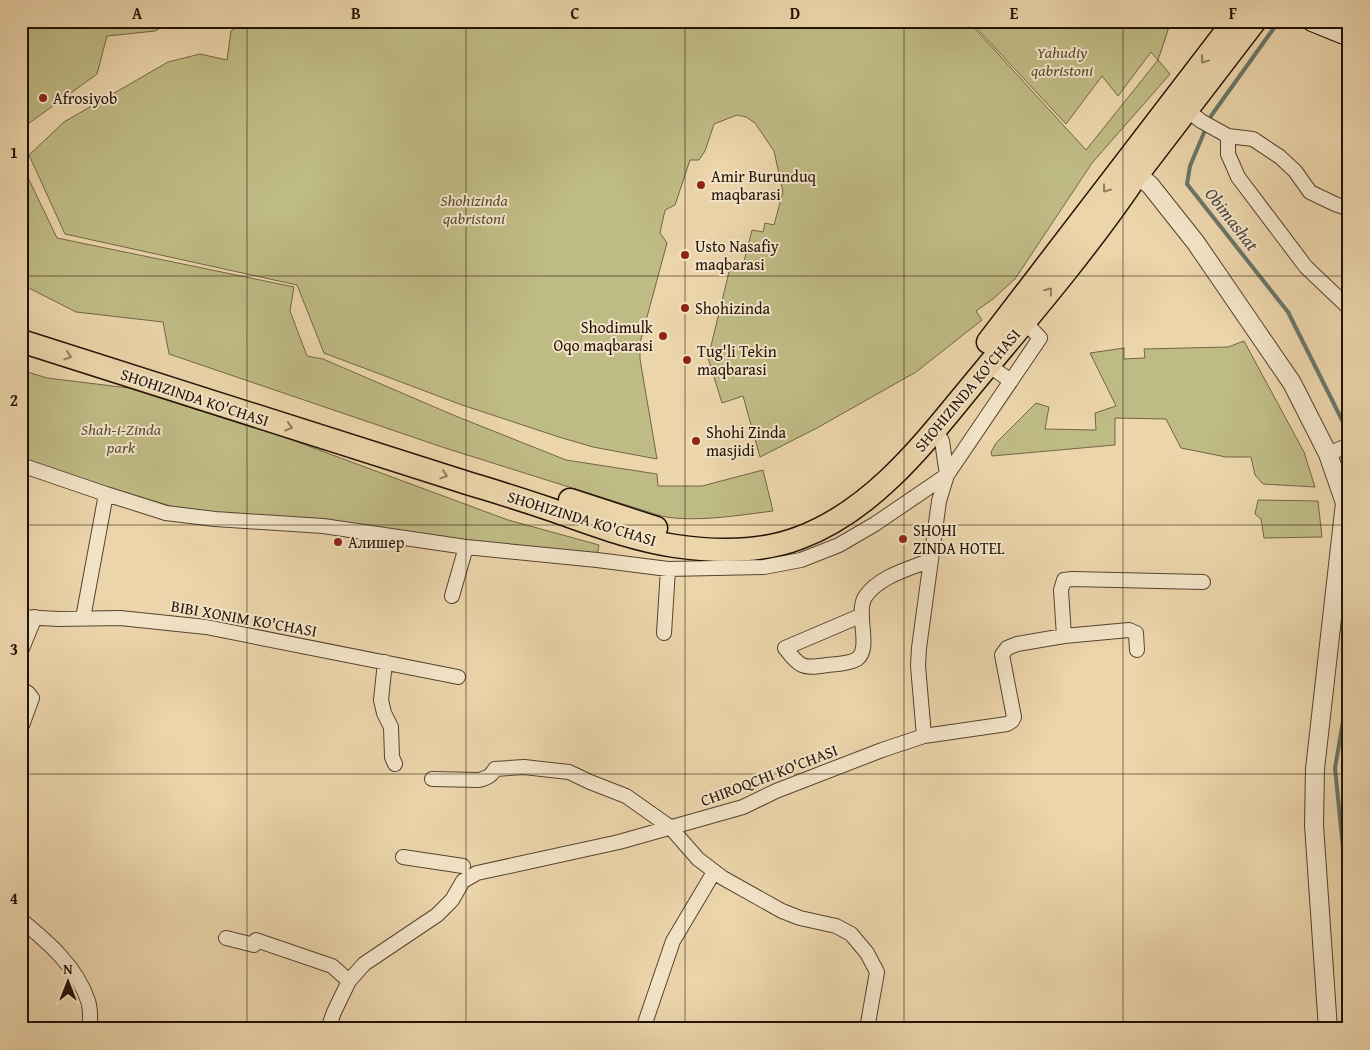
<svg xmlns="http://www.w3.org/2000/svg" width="1370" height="1050" viewBox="0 0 1370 1050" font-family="'Gentium Book Plus',serif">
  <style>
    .green { fill: #bfbb84; stroke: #726645 }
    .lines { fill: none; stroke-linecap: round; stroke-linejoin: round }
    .stream { stroke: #6a7668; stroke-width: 4 }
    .minor-casing { stroke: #56432f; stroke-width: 16 }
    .tertiary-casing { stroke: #56432f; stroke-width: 20 }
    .secondary-casing { stroke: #241206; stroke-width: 22 }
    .primary-casing { stroke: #241206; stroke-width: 25 }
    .minor { stroke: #f3e4c8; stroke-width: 14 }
    .tertiary { stroke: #f3e4c8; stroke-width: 18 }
    .secondary { stroke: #f3e4c8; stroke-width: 20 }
    .primary { stroke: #ecd5ab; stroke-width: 22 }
    .oneway { stroke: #927d61 }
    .grid { fill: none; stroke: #241206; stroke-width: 1; stroke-opacity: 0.55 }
    .poi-dot { fill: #8f2418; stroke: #f3e4c8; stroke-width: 2 }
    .labels { text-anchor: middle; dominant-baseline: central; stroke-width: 4; stroke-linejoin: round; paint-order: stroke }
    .park-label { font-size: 16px; font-style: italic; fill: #5a4d32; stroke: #f3e4c8 }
    .poi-label { font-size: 16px; fill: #241206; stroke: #f3e4c8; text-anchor: start }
    .street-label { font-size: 16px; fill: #241206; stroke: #f3e4c8 }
    .water-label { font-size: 18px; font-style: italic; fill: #4d4c3f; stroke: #f3e4c8 }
    .neatline { fill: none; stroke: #241206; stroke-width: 2 }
    .grid-label { font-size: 16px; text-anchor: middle; font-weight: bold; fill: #241206 }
  </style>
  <rect width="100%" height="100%" fill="#ecd5ab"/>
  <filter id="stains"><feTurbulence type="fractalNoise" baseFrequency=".004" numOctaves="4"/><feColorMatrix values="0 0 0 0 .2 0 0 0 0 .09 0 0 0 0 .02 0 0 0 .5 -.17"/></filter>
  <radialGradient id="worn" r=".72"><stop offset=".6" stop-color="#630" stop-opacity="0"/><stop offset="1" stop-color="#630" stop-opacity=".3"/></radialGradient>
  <path class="green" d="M21,21H173L155,31L107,36L97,74L21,129Z
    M246,21H968L1086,150L1158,60L1151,52L1118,96L1102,76L1066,124L970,21H1171L1158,60L1170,74L1092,163L1015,279L993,299L976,311L982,320L916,372L817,428L760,457L743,396L722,403L708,358L731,264L743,265L752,230L763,232L765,223L774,225L783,192L774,151L755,123L746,117L737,115L714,124L705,151L699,160H690L675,205L665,210L660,233L667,243L640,343V359L657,459L593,447L559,437L462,405L324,353L297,285L65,234L29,155L64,122L168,62L200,54L227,60L231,31Z
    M21,163L57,238L294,287L290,311L307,356L323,359L453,415L566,460L657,474L658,486H702L763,470L773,511C740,515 694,523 661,516L445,448L169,354L163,322L76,312L21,284Z
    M1244,341L1304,452L1315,487L1263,484L1255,475L1251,457H1226L1181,448L1166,419L1115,418V445L992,456L991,452L996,443L1036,403L1049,407L1045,429L1096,430L1095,413L1116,406L1090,353L1124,348V359L1145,358L1144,349L1228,347Z
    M21,370L47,378L129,388L284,437L508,520L599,545L596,561L177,508L30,464L21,460Z
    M1258,500L1318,501L1322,537L1264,538L1261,519L1255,514Z"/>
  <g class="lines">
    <path class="stream" d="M1279,21L1211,116L1190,166L1187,184L1288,312L1349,434
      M1349,686L1335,768L1349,908"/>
    <defs>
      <path id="minor" d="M1187,110L1201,121L1228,136V154L1238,177L1306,267L1349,308
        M1228,136L1253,139L1280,157L1295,171L1310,192L1335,204L1349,209
        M988,365L1011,381
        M1328,454L1349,445
        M21,465L106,494L166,513L215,519L323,526L466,547L597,560L668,569L764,567L801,560L839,545L875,524L947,475L1040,338L1025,322
        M452,596L466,547
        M860,616L785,648C800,667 802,669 827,665C836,664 849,664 857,659C872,648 855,613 865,597C879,576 909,569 931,560
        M21,617L59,619L120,618L206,627L458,677
        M83,618L106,494
        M664,633L668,569
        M1064,636L1061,590L1064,580L1072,579L1203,582
        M21,651L35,617
        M385,662L381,700L384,713L391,727L392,757L395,764
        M21,689L28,693L32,698L21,728
        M924,736L918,666L919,648L939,501L947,475L942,441L935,429
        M432,779L479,780C487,778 491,776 495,769L524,767L569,772L590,782L626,796L670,827L698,859L723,878L782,911L800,918L836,926L851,934L867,953L877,972L867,1029
        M403,857L463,866
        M21,920C48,942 77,967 88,1001C91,1009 90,1020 90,1029
        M226,938L254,945L256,940L332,966L349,981
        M328,1029L334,1012L349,981L364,964L437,915L452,900L463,881L477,873L619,842L743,807L776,791L882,750L924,736L1007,724L1012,721L1014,717L1002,655L1007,648L1017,644L1064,636L1129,630L1136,633L1137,650
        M643,1029L673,941L714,872"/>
      <path id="tertiary" d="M1128,167L1150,185L1196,243L1292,383L1328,454L1345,503L1315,769L1314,825L1328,1029"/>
      <path id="secondary" d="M1312,21L1349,36"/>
      <path id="primary" d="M21,341C168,388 315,434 461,481C493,491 524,500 555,511C595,525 634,540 675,546C716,552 760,553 799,538C880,508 933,431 987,367C1039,305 1092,242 1137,175L1255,21
        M988,342L1234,21
        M570,500L656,528"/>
    </defs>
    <use href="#minor" class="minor-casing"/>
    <use href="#tertiary" class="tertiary-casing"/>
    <use href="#secondary" class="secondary-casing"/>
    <use href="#primary" class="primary-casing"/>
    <use href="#minor" class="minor"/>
    <use href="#tertiary" class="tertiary"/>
    <use href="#secondary" class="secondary"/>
    <use href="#primary" class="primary"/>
  </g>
  <defs><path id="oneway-chevron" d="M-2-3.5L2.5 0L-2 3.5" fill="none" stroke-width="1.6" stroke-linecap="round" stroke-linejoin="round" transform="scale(1.25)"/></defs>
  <g class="oneway">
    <use href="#oneway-chevron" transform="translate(1204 60) rotate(127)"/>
    <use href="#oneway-chevron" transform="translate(1106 189) rotate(127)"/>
    <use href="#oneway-chevron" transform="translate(1049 291) rotate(-52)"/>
    <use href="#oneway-chevron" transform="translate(68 356) rotate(18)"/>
    <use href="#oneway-chevron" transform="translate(289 427) rotate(17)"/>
    <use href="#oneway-chevron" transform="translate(444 475) rotate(18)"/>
  </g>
  <path class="grid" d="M247,21V1029M466,21V1029M685,21V1029M904,21V1029M1123,21V1029M21,276H1349M21,525H1349M21,774H1349"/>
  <g class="poi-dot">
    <circle cx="43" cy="98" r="5"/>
    <circle cx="701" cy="185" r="5"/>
    <circle cx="685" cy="255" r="5"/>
    <circle cx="685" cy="308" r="5"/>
    <circle cx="663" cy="336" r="5"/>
    <circle cx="687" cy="360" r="5"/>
    <circle cx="696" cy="441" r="5"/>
    <circle cx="903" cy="539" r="5"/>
    <circle cx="338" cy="542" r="5"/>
  </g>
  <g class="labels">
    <g class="park-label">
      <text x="1062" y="52">Yahudiy<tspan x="1062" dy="18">qabristoni</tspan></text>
      <text x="474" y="200">Shohizinda<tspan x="474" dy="18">qabristoni</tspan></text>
      <text x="121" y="429">Shah-i-Zinda<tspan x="121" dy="18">park</tspan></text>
    </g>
    <g class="poi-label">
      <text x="53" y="98">Afrosiyob</text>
      <text x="711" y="176">Amir Burunduq<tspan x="711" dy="18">maqbarasi</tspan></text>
      <text x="695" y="246">Usto Nasafiy<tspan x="695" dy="18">maqbarasi</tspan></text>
      <text x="695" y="308">Shohizinda</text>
      <text x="653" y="327" text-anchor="end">Shodimulk<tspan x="653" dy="18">Oqo maqbarasi</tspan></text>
      <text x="697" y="351">Tug'li Tekin<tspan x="697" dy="18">maqbarasi</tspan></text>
      <text x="706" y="432">Shohi Zinda<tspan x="706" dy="18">masjidi</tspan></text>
      <text x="913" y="530">SHOHI<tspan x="913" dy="18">ZINDA HOTEL</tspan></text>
      <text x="348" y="542">Алишер</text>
    </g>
    <g class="street-label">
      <text transform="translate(967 390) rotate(-50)">SHOHIZINDA KO'CHASI</text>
      <text transform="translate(195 397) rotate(18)">SHOHIZINDA KO'CHASI</text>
      <text transform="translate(582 518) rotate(17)">SHOHIZINDA KO'CHASI</text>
      <text transform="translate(244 618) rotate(10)">BIBI XONIM KO'CHASI</text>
      <text transform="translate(769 775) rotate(-21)">CHIROQCHI KO'CHASI</text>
    </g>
    <g class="water-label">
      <text transform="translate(1232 219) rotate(52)">Obimashat</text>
    </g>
  </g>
  <rect width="1370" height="1050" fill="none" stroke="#ecd5ab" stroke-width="55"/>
  <g transform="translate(68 982)" stroke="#f3e4c8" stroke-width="4" paint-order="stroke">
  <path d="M0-4L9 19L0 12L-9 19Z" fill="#241206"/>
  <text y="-8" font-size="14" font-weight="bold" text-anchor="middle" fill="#241206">N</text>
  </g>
  <rect x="28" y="28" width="1314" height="994" class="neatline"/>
  <g class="grid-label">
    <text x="137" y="19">A</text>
    <text x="356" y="19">B</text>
    <text x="575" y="19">C</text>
    <text x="795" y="19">D</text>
    <text x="1014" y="19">E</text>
    <text x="1233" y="19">F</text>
    <text x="14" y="158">1</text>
    <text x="14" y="406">2</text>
    <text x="14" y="655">3</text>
    <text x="14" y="904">4</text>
  </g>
  <rect width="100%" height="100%" filter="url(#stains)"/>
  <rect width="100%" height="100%" fill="url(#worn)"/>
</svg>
